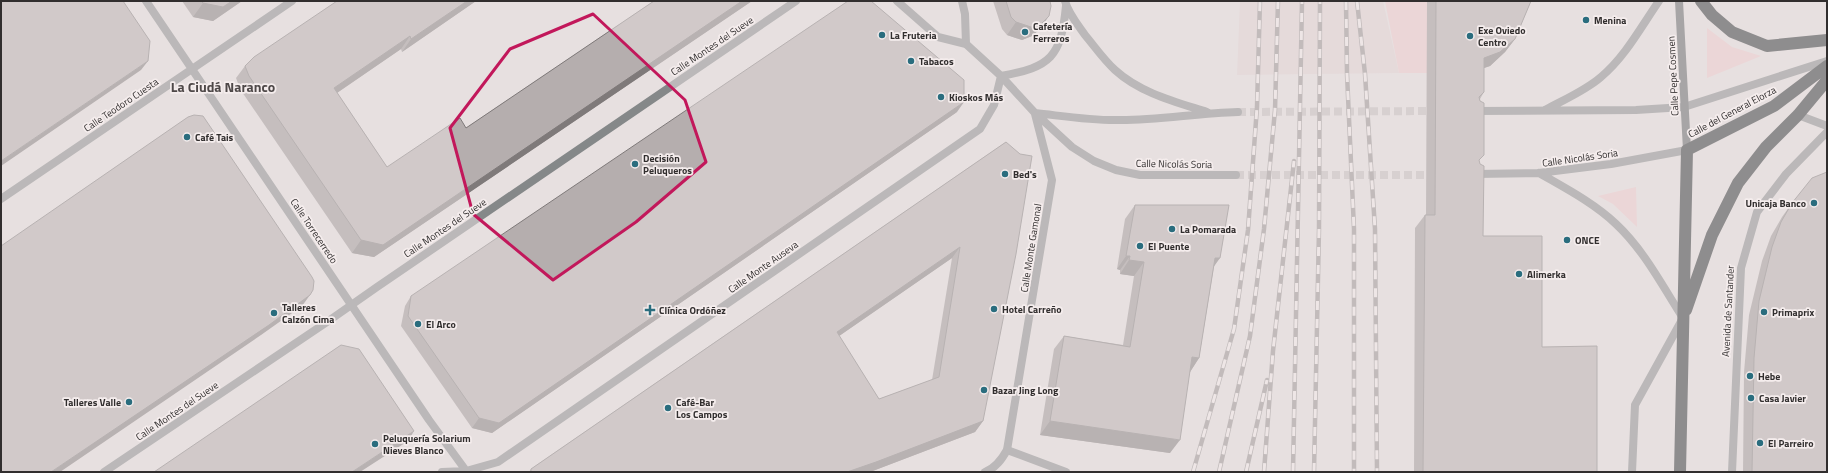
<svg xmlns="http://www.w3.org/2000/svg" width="1828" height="473" viewBox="0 0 1828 473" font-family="'Titillium Web',sans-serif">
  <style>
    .built { fill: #e2d2d3 }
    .green { fill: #f0cacc }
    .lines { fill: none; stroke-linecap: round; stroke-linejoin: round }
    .street-tunnel { stroke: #c3bcbc; stroke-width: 8; stroke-dasharray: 8 4; stroke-linecap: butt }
    .lane { stroke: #858889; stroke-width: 8 }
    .street { stroke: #858889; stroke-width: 8 }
    .secondary { stroke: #595e5f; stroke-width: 8 }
    .highway { stroke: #23282a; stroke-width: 12 }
    .rail-casing { stroke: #948f8f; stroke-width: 4.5 }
    .rail { stroke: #f5eded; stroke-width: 3; stroke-dasharray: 9; stroke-linecap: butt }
    .wall { fill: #9c9696; fill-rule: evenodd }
    .shaded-wall { fill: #7f7a7a }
    .building { fill: #b5aeae; stroke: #7f7a7a; fill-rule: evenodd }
    .marked { fill: none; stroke: #c2185b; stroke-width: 3; stroke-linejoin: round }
    .poi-dot { fill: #2a6d7e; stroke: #f5eded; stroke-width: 1.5 }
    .labels { text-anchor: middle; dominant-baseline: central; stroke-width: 3.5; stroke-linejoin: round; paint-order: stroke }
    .poi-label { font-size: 10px; font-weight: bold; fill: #312e2e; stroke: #f5eded; text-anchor: start }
    .street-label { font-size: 10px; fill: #312e2e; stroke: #f5eded }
    .district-label { font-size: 14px; font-weight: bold; fill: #4e4848; stroke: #f5eded }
  </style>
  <rect width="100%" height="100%" fill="#e7e0e0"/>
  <path class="built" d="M1240,1H1383L1399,73L1237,75Z"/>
  <path class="green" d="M1385,1H1427V73H1399Z
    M1707,28L1732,47L1761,56L1707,78Z
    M1636,187L1637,227L1613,204L1598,196Z"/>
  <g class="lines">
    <path class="street-tunnel" d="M1238,112L1436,111
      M1236,175H1437"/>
    <path class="lane" d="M1798,115L1827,126
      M1007,450L1066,472"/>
    <path class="street" d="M146,1L429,420L467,472
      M897,1L938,37L966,44L1001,76L1035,113L1072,147L1094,161L1116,170L1140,175H1236
      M962,1L965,14L966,44
      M1065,1C1068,13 1078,25 1085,35C1095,47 1104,60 1115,70C1140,93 1176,102 1207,112
      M1001,76C1051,67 1061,57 1066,6
      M1545,110C1563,100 1585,91 1601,77C1625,57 1641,27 1659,1
      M1475,111L1636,110L1684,107L1827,61
      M1035,113C1063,116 1092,121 1121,120C1160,120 1198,113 1238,112
      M1539,173C1565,188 1594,203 1616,224C1644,250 1663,287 1683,318L1635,405L1632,472
      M1475,174L1539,173L1611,164L1687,150
      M1,199L292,1
      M104,472L327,322L377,287L796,1
      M442,472L466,471L498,462L980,129L994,105L1001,76
      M985,472C996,468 1002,459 1007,450L1052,180L1035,114
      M1732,472L1741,268L1757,212L1786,174L1827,132"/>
    <path class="secondary" d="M1679,1L1687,150"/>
    <path class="highway" d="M1701,1L1712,15L1732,32L1767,46L1827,40
      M1686,310L1712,235L1738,183L1766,147L1798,115L1827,80
      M1680,472L1687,150L1774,106L1827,66"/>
    <defs>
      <path id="rail" d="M1346,1L1347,74L1354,229V472
        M1357,1L1365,74L1375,229L1377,472
        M1193,472L1234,329L1248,230L1257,107L1260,1
        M1219,472L1250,336L1264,229L1275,110L1278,1
        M1246,472L1267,380
        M1264,472L1273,351L1294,161
        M1293,472L1302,1
        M1314,472L1319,229L1320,1"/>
    </defs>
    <use href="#rail" class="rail-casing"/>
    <use href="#rail" class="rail"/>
  </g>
  <path class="wall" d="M182,1H242L213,21L193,17Z
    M476,1L402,52L401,49L337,93L387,167L466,128L654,1H752L374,257L352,253L240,89L236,78L245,66Z
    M993,1H1050L1040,29L1032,36L1022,40L1007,35L1002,29Z
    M1427,1H1531L1515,39L1505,52L1490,66L1484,68V92L1480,99L1479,162L1483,236L1542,347L1597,472H1414L1415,228L1425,215H1426Z
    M957,112L492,433L472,428L401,326L405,306L411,296Z
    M1006,142L983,421L975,432L870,472H529L531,469ZM952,258L932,380L879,399L839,336Z
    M1792,203L1827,472H1743L1744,372L1749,315L1762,261L1771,236L1782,217Z
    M1135,205L1214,266L1199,358L1190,372L1170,453L1040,435L1054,349L1064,336L1123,345L1134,276L1120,274V270L1117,269L1125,219Z"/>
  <path class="shaded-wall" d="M232,1H242L213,21L193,17L203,3Z
    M467,1H476L402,52L411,39Z
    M742,1H752L374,257L352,253L361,240Z
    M1049,16L1040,29L1032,36L1022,40L1007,35L1016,22Z
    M410,36L401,49L325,101L334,88Z
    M1515,39L1505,52L1490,66L1475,71L1484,58Z
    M148,61L141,70L1,166V161Z
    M964,102L957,112L492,433L472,428L479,418Z
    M960,247L952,258L829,343L837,332Z
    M1126,256H1130L1120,270L1117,269Z
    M1215,258H1220L1210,272Z
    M1129,260L1144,262L1134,276L1120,274Z
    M310,295L302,306L261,335L60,472H51Z
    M1192,357L1199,358L1190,372Z
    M983,421L975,432L870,472H847Z
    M1050,421L1180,440L1170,453L1040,435Z
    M414,431L408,441L360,472H352Z"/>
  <path class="building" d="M1,1H123L150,41L148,61L1,161Z
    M201,1H232L223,7L203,3Z
    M337,1H467L411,39L410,36L334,88L387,167L460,118L466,128L654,1H742L383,245L361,240L249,76L245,66L254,57Z
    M848,1H871L964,80V102L499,423L479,418L408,316L411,296Z
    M1006,1H1050L1051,6L1049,16L1041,24L1031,27L1016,22L1011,17Z
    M1436,1H1531L1515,39L1500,52L1484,58V92L1479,97L1480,101L1484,103V155L1479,160L1480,164L1484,166L1483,236H1542V347L1597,346V472H1423L1425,215H1435Z
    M194,115L203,116L312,277L314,281L313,290L310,295L269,325L51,472H1V246L188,117Z
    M1006,142L1020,154L1032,156L1016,254L983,421L876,462L847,472H531V469ZM960,247L939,377L879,399L837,332Z
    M1827,172V472H1752L1754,358L1759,301L1772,247L1781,222L1792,203L1812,178Z
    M1135,205H1229L1220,258H1215L1199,358L1192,357L1180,440L1050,421L1064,336L1130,347L1144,262L1129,260L1130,256H1126Z
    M341,345L359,349L414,431L352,472H154Z"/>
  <path d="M0 0H1828V473H0ZM593,14L685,100L706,162L636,222L553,280L473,214L450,128L510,49Z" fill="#e7e0e0" fill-opacity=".55" fill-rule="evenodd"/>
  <path class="marked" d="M593,14L685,100L706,162L636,222L553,280L473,214L450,128L510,49Z"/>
  <g class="poi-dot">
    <circle cx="1586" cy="20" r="4"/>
    <circle cx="1025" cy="32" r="4"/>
    <circle cx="882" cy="35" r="4"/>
    <circle cx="1470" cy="36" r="4"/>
    <circle cx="911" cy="61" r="4"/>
    <circle cx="941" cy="97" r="4"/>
    <circle cx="187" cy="137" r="4"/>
    <circle cx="635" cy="164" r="4"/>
    <circle cx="1005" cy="174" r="4"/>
    <circle cx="1814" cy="203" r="4"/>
    <circle cx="1172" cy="229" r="4"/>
    <circle cx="1567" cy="240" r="4"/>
    <circle cx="1140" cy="246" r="4"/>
    <circle cx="1519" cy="274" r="4"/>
    <circle cx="994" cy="309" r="4"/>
    <path d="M648 304h4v4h4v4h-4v4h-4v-4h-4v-4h4z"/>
    <circle cx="1764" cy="312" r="4"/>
    <circle cx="274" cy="313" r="4"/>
    <circle cx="418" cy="324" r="4"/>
    <circle cx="1750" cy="376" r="4"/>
    <circle cx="984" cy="390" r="4"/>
    <circle cx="1751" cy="398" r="4"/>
    <circle cx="129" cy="402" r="4"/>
    <circle cx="668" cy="408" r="4"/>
    <circle cx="1760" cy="443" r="4"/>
    <circle cx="375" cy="444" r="4"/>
  </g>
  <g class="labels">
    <g class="poi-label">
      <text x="1594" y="20">Menina</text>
      <text x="1033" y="26">Cafetería<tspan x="1033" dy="12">Ferreros</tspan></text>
      <text x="1478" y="30">Exe Oviedo<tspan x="1478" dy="12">Centro</tspan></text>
      <text x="890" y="35">La Fruteria</text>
      <text x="919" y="61">Tabacos</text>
      <text x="949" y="97">Kioskos Más</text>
      <text x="195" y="137">Café Tais</text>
      <text x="643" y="158">Decisión<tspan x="643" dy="12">Peluqueros</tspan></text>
      <text x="1013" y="174">Bed's</text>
      <text x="1806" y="203" text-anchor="end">Unicaja Banco</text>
      <text x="1180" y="229">La Pomarada</text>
      <text x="1575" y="240">ONCE</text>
      <text x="1148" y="246">El Puente</text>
      <text x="1527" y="274">Alimerka</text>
      <text x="282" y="307">Talleres<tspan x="282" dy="12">Calzón Cima</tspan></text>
      <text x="1002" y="309">Hotel Carreño</text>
      <text x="659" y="310">Clínica Ordóñez</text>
      <text x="1772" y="312">Primaprix</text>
      <text x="426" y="324">El Arco</text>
      <text x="1758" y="376">Hebe</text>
      <text x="992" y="390">Bazar Jing Long</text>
      <text x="1759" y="398">Casa Javier</text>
      <text x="121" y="402" text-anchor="end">Talleres Valle</text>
      <text x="676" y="402">Café-Bar<tspan x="676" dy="12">Los Campos</tspan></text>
      <text x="383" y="438">Peluquería Solarium<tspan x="383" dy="12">Nieves Blanco</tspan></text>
      <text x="1768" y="443">El Parreiro</text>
    </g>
    <g class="street-label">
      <text transform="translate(712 46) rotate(-34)">Calle Montes del Sueve</text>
      <text transform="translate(1673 76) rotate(-93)">Calle Pepe Cosmen</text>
      <text transform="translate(121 105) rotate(-34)">Calle Teodoro Cuesta</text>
      <text transform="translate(1732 112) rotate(-28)">Calle del General Elorza</text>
      <text transform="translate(1580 158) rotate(-8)">Calle Nicolás Soria</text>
      <text transform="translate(1174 164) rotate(1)">Calle Nicolás Soria</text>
      <text transform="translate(445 228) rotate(-34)">Calle Montes del Sueve</text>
      <text transform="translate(314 231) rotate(56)">Calle Torrecerredo</text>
      <text transform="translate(1031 248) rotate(-81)">Calle Monte Gamonal</text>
      <text transform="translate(763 267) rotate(-35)">Calle Monte Auseva</text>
      <text transform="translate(1728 311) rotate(-87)">Avenida de Santander</text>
      <text transform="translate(177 411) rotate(-34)">Calle Montes del Sueve</text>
    </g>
    <g class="district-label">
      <text x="223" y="86">La Ciudá Naranco</text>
    </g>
  </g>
  <rect width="1828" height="473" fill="none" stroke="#312e2e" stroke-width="4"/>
</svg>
